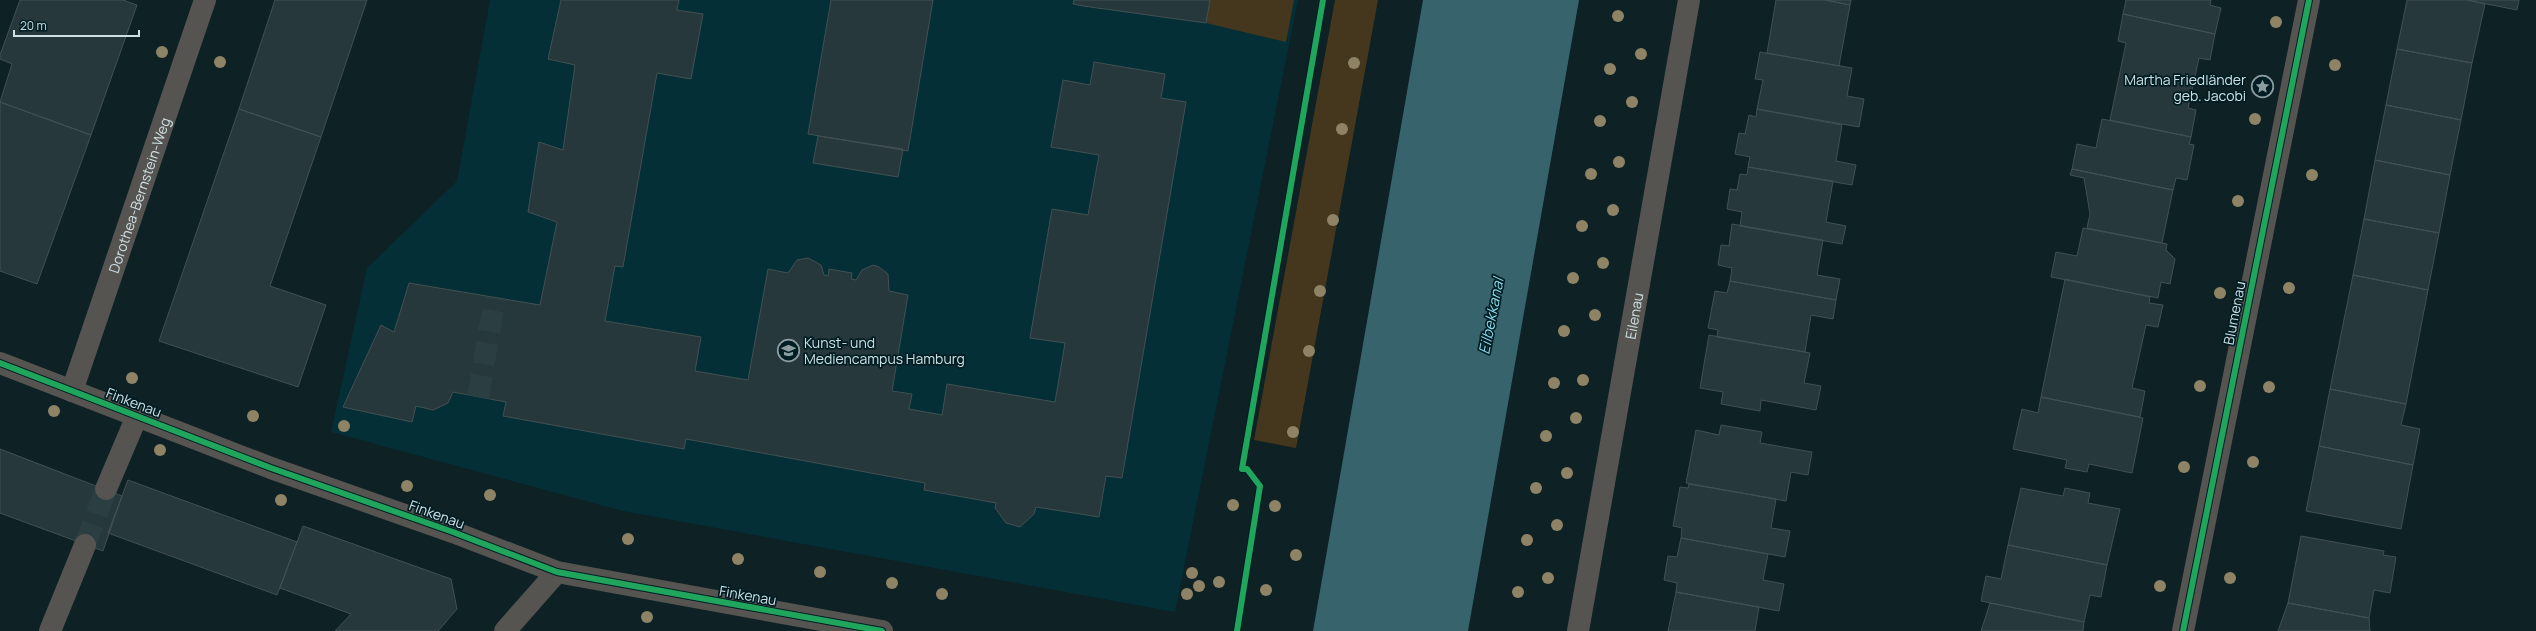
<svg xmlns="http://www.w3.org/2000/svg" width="2536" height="631" viewBox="0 0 2536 631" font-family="Manrope,sans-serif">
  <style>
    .built { fill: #042f36 }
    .green { fill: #45371d }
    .water { fill: #36636c }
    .building { fill: #26383b; stroke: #425053 }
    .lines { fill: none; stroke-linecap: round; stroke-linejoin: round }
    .minor-tunnel { stroke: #2b3e41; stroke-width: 22; stroke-dasharray: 22 11; stroke-linecap: butt }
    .minor { stroke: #555450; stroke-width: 22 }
    .cycleway-casing { stroke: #001d23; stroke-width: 8 }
    .cycleway { stroke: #20a55d; stroke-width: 6 }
    .tree { fill: #8f8365 }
    .labels { text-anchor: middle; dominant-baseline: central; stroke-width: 3.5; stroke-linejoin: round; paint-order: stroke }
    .poi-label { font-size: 14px; fill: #cee0e4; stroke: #001d23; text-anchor: end }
    .street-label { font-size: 14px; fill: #cee0e4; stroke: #001d23 }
    .water-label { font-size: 15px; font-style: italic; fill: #8adcee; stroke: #001d23 }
  </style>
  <rect width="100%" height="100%" fill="#0e2124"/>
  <path class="built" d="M490,0H1298L1175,612L623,511L331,432L367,268L457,181Z"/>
  <path class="green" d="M1210,0H1294L1286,42L1206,23Z
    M1335,0H1378L1296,448L1254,440Z"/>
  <path class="water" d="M1423,0H1579L1468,631H1313Z"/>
  <path class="building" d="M20,0H123L137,5L91,135L0,102L12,64L0,59V55Z
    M275,0H367L321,137L239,109Z
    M561,0H679L677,10L703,14L691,79L657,73L623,267L615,266L605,321L701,337L695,371L748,380L768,269L788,273L797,260L808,258L821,265L824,275L828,276L829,269L852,273L851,279L856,280L862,270L873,265L879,267L888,274L889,291L908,295L892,391L912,394L909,409L942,415L947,384L1055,402L1065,343L1030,338L1052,209L1088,215L1099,155L1051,147L1063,80L1090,85L1094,62L1165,74L1161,98L1186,102L1122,478L1106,476L1099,517L1036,507L1034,514L1020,527L1006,523L995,508L996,503L924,490L925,483L686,439L684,449L503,416L506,402L453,392L448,403L433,410L416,406L412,422L343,407L381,325L394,332L409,283L540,305L557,222L528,212L539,142L563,150L575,65L548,59Z
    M831,0H933L908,151L808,134Z
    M1074,0H1210L1206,23L1083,6L1073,4Z
    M1776,0H1825L1850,5L1839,66L1767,53Z
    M1825,0H1851L1850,5Z
    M2126,0H2211L2210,5L2221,8L2215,34L2123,14Z
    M2407,0H2467L2485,4L2472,63L2397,49Z
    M2467,0H2519L2517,10Z
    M2123,14L2215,34L2210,60L2199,58L2188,108L2196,110L2191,137L2110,120L2126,43L2118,41Z
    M2397,49L2472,63L2461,120L2386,105Z
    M1760,52L1852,68L1847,96L1864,99L1859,127L1757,109L1763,80L1755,79Z
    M0,102L91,135L37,284L0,271Z
    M2386,105L2461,120L2450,175L2375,160Z
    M239,109L321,137L270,286L326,305L298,387L159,341Z
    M1757,109L1842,125L1836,161L1856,165L1852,185L1748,167L1750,157L1735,154L1739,133L1745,134L1749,115L1756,117Z
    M2102,119L2191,137L2189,144L2194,145L2187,180L2176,178L2173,190L2072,169L2077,144L2096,148Z
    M818,136L903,149L898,177L813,163Z
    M2375,160L2450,175L2439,233L2364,219Z
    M1748,167L1833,181L1826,222L1846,226L1842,244L1740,226L1742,212L1727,209L1730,189L1737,190L1740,174L1747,175Z
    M2072,169L2173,190L2162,243L2087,228L2090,214L2084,178L2070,175Z
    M2364,219L2439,233L2428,290L2353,275Z
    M1732,224L1823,240L1817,275L1840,279L1836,300L1730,281L1732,268L1718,265L1721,245L1729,246Z
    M2083,228L2167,244L2166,250L2175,259L2170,284L2161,282L2158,298L2051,277L2056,252L2077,256Z
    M2353,275L2428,290L2406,404L2330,389Z
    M2065,279L2150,297L2149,303L2163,305L2158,327L2146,325L2132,388L2145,391L2140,417L2041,397Z
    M1730,281L1836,300L1833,319L1811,315L1805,352L1717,337L1718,330L1708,328L1715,291L1727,293Z
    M1709,335L1810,353L1804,383L1821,386L1816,410L1761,400L1760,411L1721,404L1723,392L1700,388Z
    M2330,389L2406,404L2401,425L2420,429L2413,465L2319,446Z
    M2041,397L2143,418L2132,473L2089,464L2087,472L2065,468L2067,460L2013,449L2022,409L2038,413Z
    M1721,425L1762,432L1760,443L1812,452L1808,475L1791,472L1786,501L1686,483L1696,430L1719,435Z
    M2319,446L2413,465L2401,529L2306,511Z
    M0,449L122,496L103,551L0,513Z
    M128,480L297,542L277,595L108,533Z
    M1689,484L1776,499L1771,528L1790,531L1785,557L1681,538L1682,528L1673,526L1680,487L1688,488Z
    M2021,488L2063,496L2065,488L2090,493L2088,503L2120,509L2107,565L2008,545Z
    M303,526L451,579L457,609L438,631H335L351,614L280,588Z
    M2301,536L2384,551L2383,555L2396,557L2390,593L2374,590L2369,618L2288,603Z
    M1681,538L1768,554L1763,580L1784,584L1779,611L1676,592L1677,583L1664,580L1668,556L1677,557Z
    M2008,545L2107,565L2101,597L2090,595L2084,622L1981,601L1986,576L2001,579Z
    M1676,592L1759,607L1755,631H1668Z
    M1990,603L2084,622L2083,631H1981Z
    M2288,603L2369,618L2370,631H2278Z"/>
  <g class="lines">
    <path class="minor-tunnel" d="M478,397L495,298
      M85,545L106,489"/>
    <g class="minor">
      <path d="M0,363L271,468L453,532L557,572L882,631"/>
      <path id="s1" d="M72,391L205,0"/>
      <path d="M106,489L137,416"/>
      <path d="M50,631L85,545"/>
      <path d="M505,631L557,572"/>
      <path id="s2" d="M1578,631L1689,0"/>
      <path d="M2183,631L2309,0"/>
    </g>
    <defs>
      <path id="cycleway" d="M0,363L271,468L453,532L557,572L882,631
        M1237,631L1260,486L1247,469H1242L1323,0
        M2183,631L2309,0"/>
    </defs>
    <use href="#cycleway" class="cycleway-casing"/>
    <use href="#cycleway" class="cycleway"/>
  </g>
  <g class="tree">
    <circle cx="1618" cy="16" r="6"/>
    <circle cx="2276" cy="22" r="6"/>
    <circle cx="162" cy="52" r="6"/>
    <circle cx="1641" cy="54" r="6"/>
    <circle cx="220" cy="62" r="6"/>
    <circle cx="1354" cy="63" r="6"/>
    <circle cx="2335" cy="65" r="6"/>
    <circle cx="1610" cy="69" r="6"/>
    <circle cx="1632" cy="102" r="6"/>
    <circle cx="2255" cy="119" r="6"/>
    <circle cx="1600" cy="121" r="6"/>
    <circle cx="1342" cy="129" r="6"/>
    <circle cx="1619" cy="162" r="6"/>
    <circle cx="1591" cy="174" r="6"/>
    <circle cx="2312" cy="175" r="6"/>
    <circle cx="2238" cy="201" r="6"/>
    <circle cx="1613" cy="210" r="6"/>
    <circle cx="1333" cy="220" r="6"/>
    <circle cx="1582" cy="226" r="6"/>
    <circle cx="1603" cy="263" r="6"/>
    <circle cx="1573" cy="278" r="6"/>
    <circle cx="2289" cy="288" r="6"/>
    <circle cx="1320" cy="291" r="6"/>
    <circle cx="2220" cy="293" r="6"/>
    <circle cx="1595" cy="315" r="6"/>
    <circle cx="1564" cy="331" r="6"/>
    <circle cx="1309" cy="351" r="6"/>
    <circle cx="132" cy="378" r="6"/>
    <circle cx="1583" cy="380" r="6"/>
    <circle cx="1554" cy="383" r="6"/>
    <circle cx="2200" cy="386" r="6"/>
    <circle cx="2269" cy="387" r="6"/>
    <circle cx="54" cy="411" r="6"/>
    <circle cx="253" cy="416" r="6"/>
    <circle cx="1576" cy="418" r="6"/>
    <circle cx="344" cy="426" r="6"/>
    <circle cx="1293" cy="432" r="6"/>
    <circle cx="1546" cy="436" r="6"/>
    <circle cx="160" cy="450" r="6"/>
    <circle cx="2253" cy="462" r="6"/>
    <circle cx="2184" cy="467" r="6"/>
    <circle cx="1567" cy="473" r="6"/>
    <circle cx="407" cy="486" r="6"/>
    <circle cx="1536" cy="488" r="6"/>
    <circle cx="490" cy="495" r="6"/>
    <circle cx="281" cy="500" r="6"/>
    <circle cx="1233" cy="505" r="6"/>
    <circle cx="1275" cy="506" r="6"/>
    <circle cx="1557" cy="525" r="6"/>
    <circle cx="628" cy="539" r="6"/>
    <circle cx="1527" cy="540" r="6"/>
    <circle cx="1296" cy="555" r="6"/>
    <circle cx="738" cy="559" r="6"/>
    <circle cx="820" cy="572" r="6"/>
    <circle cx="1192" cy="573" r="6"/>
    <circle cx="1548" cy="578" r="6"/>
    <circle cx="2230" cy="578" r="6"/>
    <circle cx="1219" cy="582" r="6"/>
    <circle cx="892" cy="583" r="6"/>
    <circle cx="1199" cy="586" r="6"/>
    <circle cx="2160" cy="586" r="6"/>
    <circle cx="1266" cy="590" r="6"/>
    <circle cx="1518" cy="592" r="6"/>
    <circle cx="942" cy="594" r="6"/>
    <circle cx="1187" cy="594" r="6"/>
    <circle cx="647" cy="617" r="6"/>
  </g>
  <defs>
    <symbol id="sight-ring" viewBox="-11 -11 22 22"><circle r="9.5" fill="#001d23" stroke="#8b9da1" stroke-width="1.5"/><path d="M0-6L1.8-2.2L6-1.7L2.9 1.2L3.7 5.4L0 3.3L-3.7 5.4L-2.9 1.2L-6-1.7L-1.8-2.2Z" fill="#8b9da1"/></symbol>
    <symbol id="university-ring" viewBox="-11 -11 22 22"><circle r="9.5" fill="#001d23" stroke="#8b9da1" stroke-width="1.5"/><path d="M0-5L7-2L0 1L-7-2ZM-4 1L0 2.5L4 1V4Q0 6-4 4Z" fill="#8b9da1"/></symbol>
  </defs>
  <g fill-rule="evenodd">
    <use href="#sight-ring" x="2250" y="74" width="25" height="25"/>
    <use href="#university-ring" x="776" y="338" width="25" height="25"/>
  </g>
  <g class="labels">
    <g class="poi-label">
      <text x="2246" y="79">Martha Friedländer<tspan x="2246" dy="16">geb. Jacobi</tspan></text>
      <text x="804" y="342" text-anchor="start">Kunst- und<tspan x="804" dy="16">Mediencampus Hamburg</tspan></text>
    </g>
    <g class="street-label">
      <text stroke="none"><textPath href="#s1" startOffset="207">Dorothea-Bernstein-Weg</textPath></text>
      <text transform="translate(2234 313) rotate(-79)">Blumenau</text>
      <text stroke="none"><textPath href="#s2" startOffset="320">Eilenau</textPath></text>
      <text transform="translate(134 402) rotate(21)">Finkenau</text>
      <text transform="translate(437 514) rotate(20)">Finkenau</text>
      <text transform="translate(748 595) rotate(10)">Finkenau</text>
    </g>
    <g class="water-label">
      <text transform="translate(1491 316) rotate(-79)">Eilbekkanal</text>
    </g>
  </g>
  <path d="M14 30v6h125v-6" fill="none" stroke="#cee0e4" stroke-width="2"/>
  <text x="20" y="30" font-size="12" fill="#cee0e4" stroke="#001d23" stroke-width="3" paint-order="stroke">20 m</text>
</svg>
